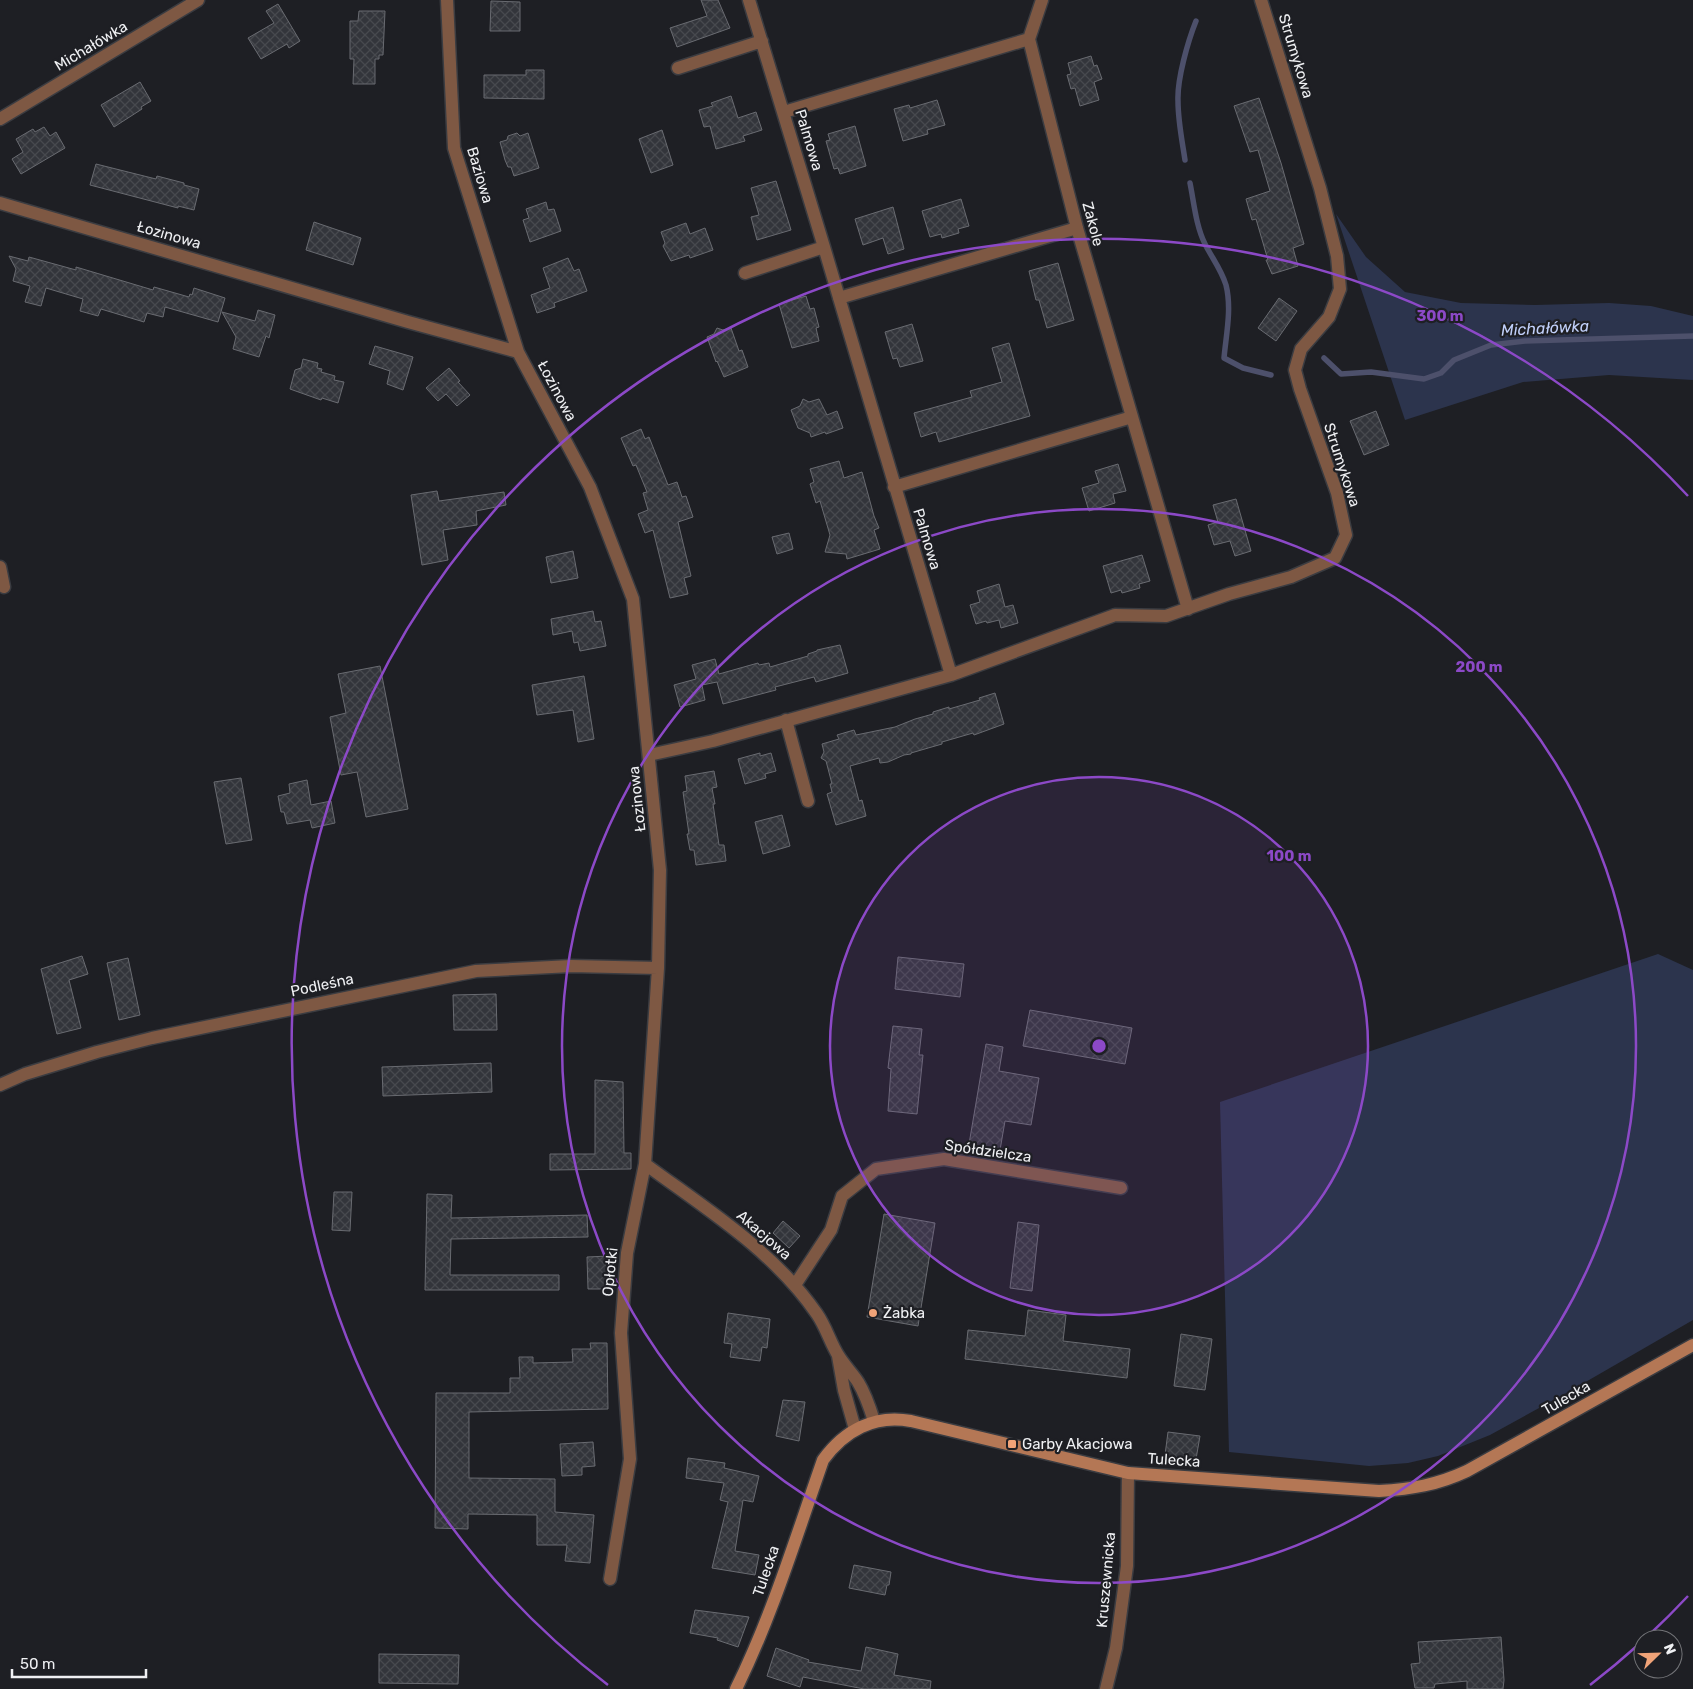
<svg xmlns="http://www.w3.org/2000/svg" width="1693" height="1689" viewBox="0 0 1693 1689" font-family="Rubik,sans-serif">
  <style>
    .green { fill: #2c344d }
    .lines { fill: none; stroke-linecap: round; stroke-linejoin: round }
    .stream { stroke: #4d506b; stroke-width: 5.5 }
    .building { fill: url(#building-cross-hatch); stroke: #696b71 }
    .street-casing { stroke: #3b3c41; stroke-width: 15 }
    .secondary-casing { stroke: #3b3c41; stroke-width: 15 }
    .street { stroke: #7e5843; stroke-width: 12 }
    .secondary { stroke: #b47755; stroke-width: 12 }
    .ring { fill: none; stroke: #8c49c7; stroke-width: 2.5 }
    .poi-dot { fill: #f0a378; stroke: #1e1f24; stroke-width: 2 }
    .labels { text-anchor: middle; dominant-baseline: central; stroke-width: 4.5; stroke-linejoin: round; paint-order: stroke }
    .street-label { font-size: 15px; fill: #eff0f3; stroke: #1e1f24 }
    .poi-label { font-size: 15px; fill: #eff0f3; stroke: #1e1f24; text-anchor: start }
    .water-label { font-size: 16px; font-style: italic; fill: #c1d0fa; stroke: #1e1f24 }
    .centre { fill: #8c49c7; stroke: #1e1f24; stroke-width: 2.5 }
    .ring-label { font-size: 15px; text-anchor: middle; font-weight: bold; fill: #8c49c7; stroke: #1e1f24; stroke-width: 4.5; stroke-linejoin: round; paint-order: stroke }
  </style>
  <defs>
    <pattern id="building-cross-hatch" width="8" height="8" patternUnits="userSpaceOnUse" patternTransform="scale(1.25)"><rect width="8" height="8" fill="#33353b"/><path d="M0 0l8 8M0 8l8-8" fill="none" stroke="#47494e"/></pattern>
  </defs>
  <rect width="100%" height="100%" fill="#1e1f24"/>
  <path class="green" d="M1336,214L1366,257L1405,292L1461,303L1535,305L1609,303L1651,306L1693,316V380L1609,375L1523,382L1405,420Z
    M1658,954L1693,970V1320L1570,1391L1490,1435L1438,1456L1408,1463L1369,1466L1229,1452L1220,1102Z"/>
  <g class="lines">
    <path class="stream" d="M1185,160C1182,140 1178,121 1178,101C1177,79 1188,41 1196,21
      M1190,183C1194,203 1196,226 1205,244C1212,258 1221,269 1226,285C1232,309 1226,335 1224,358L1243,368L1271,375
      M1324,358L1341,374L1371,372L1424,379L1441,373L1454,360L1491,345L1525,341L1693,336"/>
  </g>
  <path class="building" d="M701,0H718L730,28L677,47L670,28L707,16Z
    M491,1L520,2V31H490Z
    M278,4L300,41L289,48L287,44L261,59L248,38L274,23L266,11Z
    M359,11H385L383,55H379V59H375V84H353L354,59H350V21H358Z
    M1091,56L1094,66L1097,65L1102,79L1094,82L1099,100L1080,106L1075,88L1071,89L1067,75L1071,74L1068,63Z
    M526,70H544V99L484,98V75H526Z
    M140,82L151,101L141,107L142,109L114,127L101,105Z
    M731,96L738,118L756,112L762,130L743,136L745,141L716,149L710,126L704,127L699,110L713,106L711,103Z
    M1259,98L1281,163L1304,244L1293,248L1298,266L1272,274L1266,260H1268L1256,219L1252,220L1246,199L1270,191L1258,150L1250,152L1234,106Z
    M937,100L945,125L927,130L928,134L903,141L894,109L909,105L910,108Z
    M855,126L866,166L840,174L838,168L834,169L826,141L830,140L828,134Z
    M44,127L50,136L56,132L65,148L21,174L12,159L23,152L16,139L33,129L35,132Z
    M662,130L673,165L651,173L639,139Z
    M517,133L520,136L528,133L539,168L514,176L511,167H508L505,160L500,142L507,140L508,136Z
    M96,164L156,179L157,176L184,183V185L199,189L194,210L178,206V208L90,185Z
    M776,181L791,230L757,240L751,217L759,215L751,188Z
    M961,199L969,226L958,229L959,233L942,238L941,234L930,237L922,211Z
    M546,202L548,210L554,209L561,231L530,242L523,220L529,218L526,209Z
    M893,207L904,249L888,254L883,238L863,245L855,219Z
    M314,222L361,238L353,265L306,250Z
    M686,223L690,234L705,228L713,250L690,258L689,255L671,261L663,246L665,243L661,232Z
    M9,256L28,261L29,257L76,270V267L153,290L154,287L189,297L190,294L192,295L194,288L225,298L218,322L165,307L163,317L147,313L144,322L101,309L98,316L80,311L83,299L46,288L41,306L25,302L30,286L13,281L16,269Z
    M568,258L574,271L579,269L587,291L554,303L555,307L537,313L531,295L550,288L543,268Z
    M1058,263L1074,320L1047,328L1039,300H1036L1029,271Z
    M806,296L810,309L814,308L819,327L816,328L819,341L792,348L779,304Z
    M1279,298L1297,311L1276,341L1258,328Z
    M258,310L275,315L269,338L266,336L259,357L233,349L236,337L222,312L255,321Z
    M912,324L923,361L900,367L897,358L893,359L885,332Z
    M717,328L723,330L731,328L739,351L742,350L748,367L724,377L717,361L716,362L707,337L714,334Z
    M1009,343L1030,416L939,442L936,432L921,437L914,413L972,397L970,391L1002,382L992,348Z
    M375,346L413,357L403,390L387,384L390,371L369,364Z
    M303,359L318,363L317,368L322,369L321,372L335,376L334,380L344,382L338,403L322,398L321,400L290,389L295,370L301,368Z
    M449,368L460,381L458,382L470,395L457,406L446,394L438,401L426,388Z
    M803,399L809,402L819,399L827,415L837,411L843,428L826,434L825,432L811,437L810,433L798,428L791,410L800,406Z
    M1376,411L1389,445L1364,455L1350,421Z
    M641,429L645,439L649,437L668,485L677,482L682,497L686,496L693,517L678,522L691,576L684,578L688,594L670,598L653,530L645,533L638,514L648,510L643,493L647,492L636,465L633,466L621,438Z
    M839,461L844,478L862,472L874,516L879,528L874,530L880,549L847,559L846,554L825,552L830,535L820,501L816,503L810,484L814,482L810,469Z
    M1118,464L1126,491L1113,494L1115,503L1089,511L1082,488L1099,483L1095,471Z
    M437,491L439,501L504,492L506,505L476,511L477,525L443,530L448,560L422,565L411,495Z
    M1236,499L1251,551L1235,556L1230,541L1214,545L1208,525L1218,522L1213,505Z
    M789,533L793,549L777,554L772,537Z
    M573,551L578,578L551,583L546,557Z
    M1142,555L1150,581L1139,584L1140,588L1122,593L1121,590L1111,593L1103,566Z
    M999,584L1005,607L1013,605L1018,623L1001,628L999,620L987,623L986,621L976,624L970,605L980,602L977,591Z
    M593,611L595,622L601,621L606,646L580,651L578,642L574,643L572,631L553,635L551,619Z
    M840,645L848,673L816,682L814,677L775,687L776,690L723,704L717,682L702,685L705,700L680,707L674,685L696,679L692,665L715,659L719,674L758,663L759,665L769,663L770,667L808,656V654L817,651V650Z
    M380,666L408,809L366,817L357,772L341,775L330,717L346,713L338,674Z
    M584,676L594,739L578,742L573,710L537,715L532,685Z
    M995,693L1004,724L974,735L973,733L942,742V744L911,753V754L904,755L888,762L880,763L879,758L850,766L859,801L862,800L866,816L836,825L827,794L832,792L830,784H832L826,761L821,758L824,752L822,744L839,739L837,735L854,730L856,735L895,727L915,719L933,714V712L949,707V709L980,700L979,698Z
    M760,753V756L771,753L776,771L765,774L766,778L745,784L738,759Z
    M714,771L717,787L712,788L715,804H713L719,845H724L726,861L696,865L694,850H690L687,834H689L683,792L687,791L685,776Z
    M241,778L252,840L226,844L214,782Z
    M307,780L311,805L331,801L335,823L312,828L310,820L287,824L284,812H281L278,796L290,793L289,784Z
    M782,815L790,846L763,854L755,822Z
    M82,956L88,974L69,980L81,1028L57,1034L41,969Z
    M898,957L964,964L960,997L895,989Z
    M128,958L140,1015L119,1020L107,963Z
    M496,994L497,1030H454L453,995Z
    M1030,1010L1132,1028L1125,1064L1023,1046Z
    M893,1026L922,1029L919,1055H923L917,1114L888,1111L891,1069L888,1068Z
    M986,1044L1003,1047L999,1071L1039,1078L1031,1125L1005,1121L999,1156L968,1150Z
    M491,1063L492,1092L383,1096L382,1067Z
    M595,1080L623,1082L624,1153H631V1169L550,1170V1154H595Z
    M334,1192H352L350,1231L332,1230Z
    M427,1194L452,1195L451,1218L587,1215L588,1237L451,1239L450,1275H559V1290H425Z
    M884,1214L935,1223L918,1326L867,1317Z
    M783,1221L800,1236L789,1248L773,1233Z
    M1018,1222L1039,1225L1032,1291L1010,1288Z
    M609,1256L610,1289H588L587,1257Z
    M1028,1310L1066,1315L1063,1341L1130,1349L1127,1378L965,1359L968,1330L1025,1336Z
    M728,1313L770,1319L767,1348L762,1347L760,1361L730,1357L732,1344L724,1343Z
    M1181,1334L1212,1339L1205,1390L1174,1386Z
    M590,1343H607L608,1409L469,1412V1478L555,1479V1512L594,1515L590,1563L565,1561L567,1545H537V1515L468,1514V1529L435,1528L436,1393H510V1378H520L519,1357H533V1363L573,1362L572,1349H591Z
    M783,1400L805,1402L799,1441L776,1436Z
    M1168,1432L1200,1436L1196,1459L1165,1455Z
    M593,1442L595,1466L582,1467V1475L562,1476L560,1444Z
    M688,1458L725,1463L724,1468L759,1476L753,1502L743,1500L735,1551L759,1555L755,1575L712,1568L728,1502L720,1500L724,1483L686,1478Z
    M854,1565L891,1572L889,1585H887L885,1595L849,1588Z
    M695,1610L749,1617L738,1647L717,1640L718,1638L690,1633Z
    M1501,1637L1504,1680L1503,1689H1467V1681L1435,1684L1434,1688H1415L1411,1664L1420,1663L1418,1642Z
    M866,1647L898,1654L894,1675L931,1681L930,1689H864L803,1677L800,1687L767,1676L776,1648L809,1660L808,1662L861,1671Z
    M379,1654L459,1655L458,1684L379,1683Z"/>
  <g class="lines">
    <defs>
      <path id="street" d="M447,0L454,148L518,352
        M749,0L824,247L951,675
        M1042,0L1029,39L1035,63L1077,228L1188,609
        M678,68L762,41
        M784,112L1029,39
        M0,119L198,0
        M0,203L408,322L518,352L590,487L633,599L660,870L658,968L645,1164L627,1253L621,1333L630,1459L610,1579
        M745,273L824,247
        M839,298L1077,228
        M894,487L1132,417
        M0,567L4,587
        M786,720L808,801
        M649,755L713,741L951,675L1115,615L1166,616L1229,594L1291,577L1335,558L1346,535L1337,493L1300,389L1295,370L1301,349L1329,317L1340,289L1337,256L1320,188L1261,0
        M0,1085L25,1074L97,1052L152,1038L476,971L571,966L658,968
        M645,1164C706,1209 773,1250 817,1314C826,1327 830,1342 838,1355C844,1365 852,1373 858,1382C866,1395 870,1408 874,1421
        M795,1285L831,1230L842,1196L876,1169L944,1159L1121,1188
        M838,1356L844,1390L855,1429
        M1106,1689L1116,1648L1127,1566L1128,1473"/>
      <path id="secondary" d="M736,1689C772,1616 796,1537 823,1460C844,1431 874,1414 911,1421L1128,1473L1379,1491C1412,1489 1437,1485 1467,1471L1693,1345"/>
    </defs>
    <use href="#street" class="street-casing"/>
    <use href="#secondary" class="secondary-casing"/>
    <use href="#street" class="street"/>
    <use href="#secondary" class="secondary"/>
  </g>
  <circle cx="1099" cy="1046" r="269" fill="#8c49c7" fill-opacity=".12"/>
  <g class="ring">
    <circle cx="1099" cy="1046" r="269"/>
    <circle cx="1099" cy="1046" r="537"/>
    <path d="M1688 1596A806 806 0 0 1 1649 1635M1638 1645A806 806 0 0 1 1590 1685M608 1685A806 806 0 1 1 1688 496"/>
  </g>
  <g class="poi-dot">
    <circle cx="873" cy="1313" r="5"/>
    <rect x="1007" y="1439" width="10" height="10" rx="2.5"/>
  </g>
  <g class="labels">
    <g class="street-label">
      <text transform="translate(91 46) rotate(-31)">Michałówka</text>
      <text transform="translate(1296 56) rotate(73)">Strumykowa</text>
      <text transform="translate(809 140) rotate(73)">Palmowa</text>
      <text transform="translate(480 175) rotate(73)">Baziowa</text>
      <text transform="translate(1093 224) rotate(75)">Zakole</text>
      <text transform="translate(169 235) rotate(16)">Łozinowa</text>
      <text transform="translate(557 391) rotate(62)">Łozinowa</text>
      <text transform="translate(1342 465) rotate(72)">Strumykowa</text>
      <text transform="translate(927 539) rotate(73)">Palmowa</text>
      <text transform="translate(637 799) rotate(-96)">Łozinowa</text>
      <text transform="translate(322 985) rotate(-12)">Podleśna</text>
      <text transform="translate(988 1151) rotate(8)">Spółdzielcza</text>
      <text transform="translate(764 1235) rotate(41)">Akacjowa</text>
      <text transform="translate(610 1272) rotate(-84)">Opłotki</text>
      <text transform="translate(1566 1398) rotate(-30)">Tulecka</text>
      <text transform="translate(1174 1460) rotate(4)">Tulecka</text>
      <text transform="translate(766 1571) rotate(-71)">Tulecka</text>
      <text transform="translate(1106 1580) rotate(-85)">Kruszewnicka</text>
    </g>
    <g class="poi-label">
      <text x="883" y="1313">Żabka</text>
      <text x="1022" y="1444">Garby Akacjowa</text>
    </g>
    <g class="water-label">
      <text transform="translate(1545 328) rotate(-3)">Michałówka</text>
    </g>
  </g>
  <circle cx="1099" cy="1046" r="8" class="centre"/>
  <g class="ring-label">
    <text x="1440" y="321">300 m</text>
    <text x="1479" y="672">200 m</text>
    <text x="1289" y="861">100 m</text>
  </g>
  <g transform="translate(1658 1654) rotate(67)"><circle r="24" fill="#1e1f24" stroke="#727377"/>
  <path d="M0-4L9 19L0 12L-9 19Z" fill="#f0a378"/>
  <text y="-8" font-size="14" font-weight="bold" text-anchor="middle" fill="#eff0f3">N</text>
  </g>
  <path d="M12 1669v8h134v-8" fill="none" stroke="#eff0f3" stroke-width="2.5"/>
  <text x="20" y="1669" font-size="15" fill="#eff0f3" stroke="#1e1f24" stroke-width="4" paint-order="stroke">50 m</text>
</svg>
